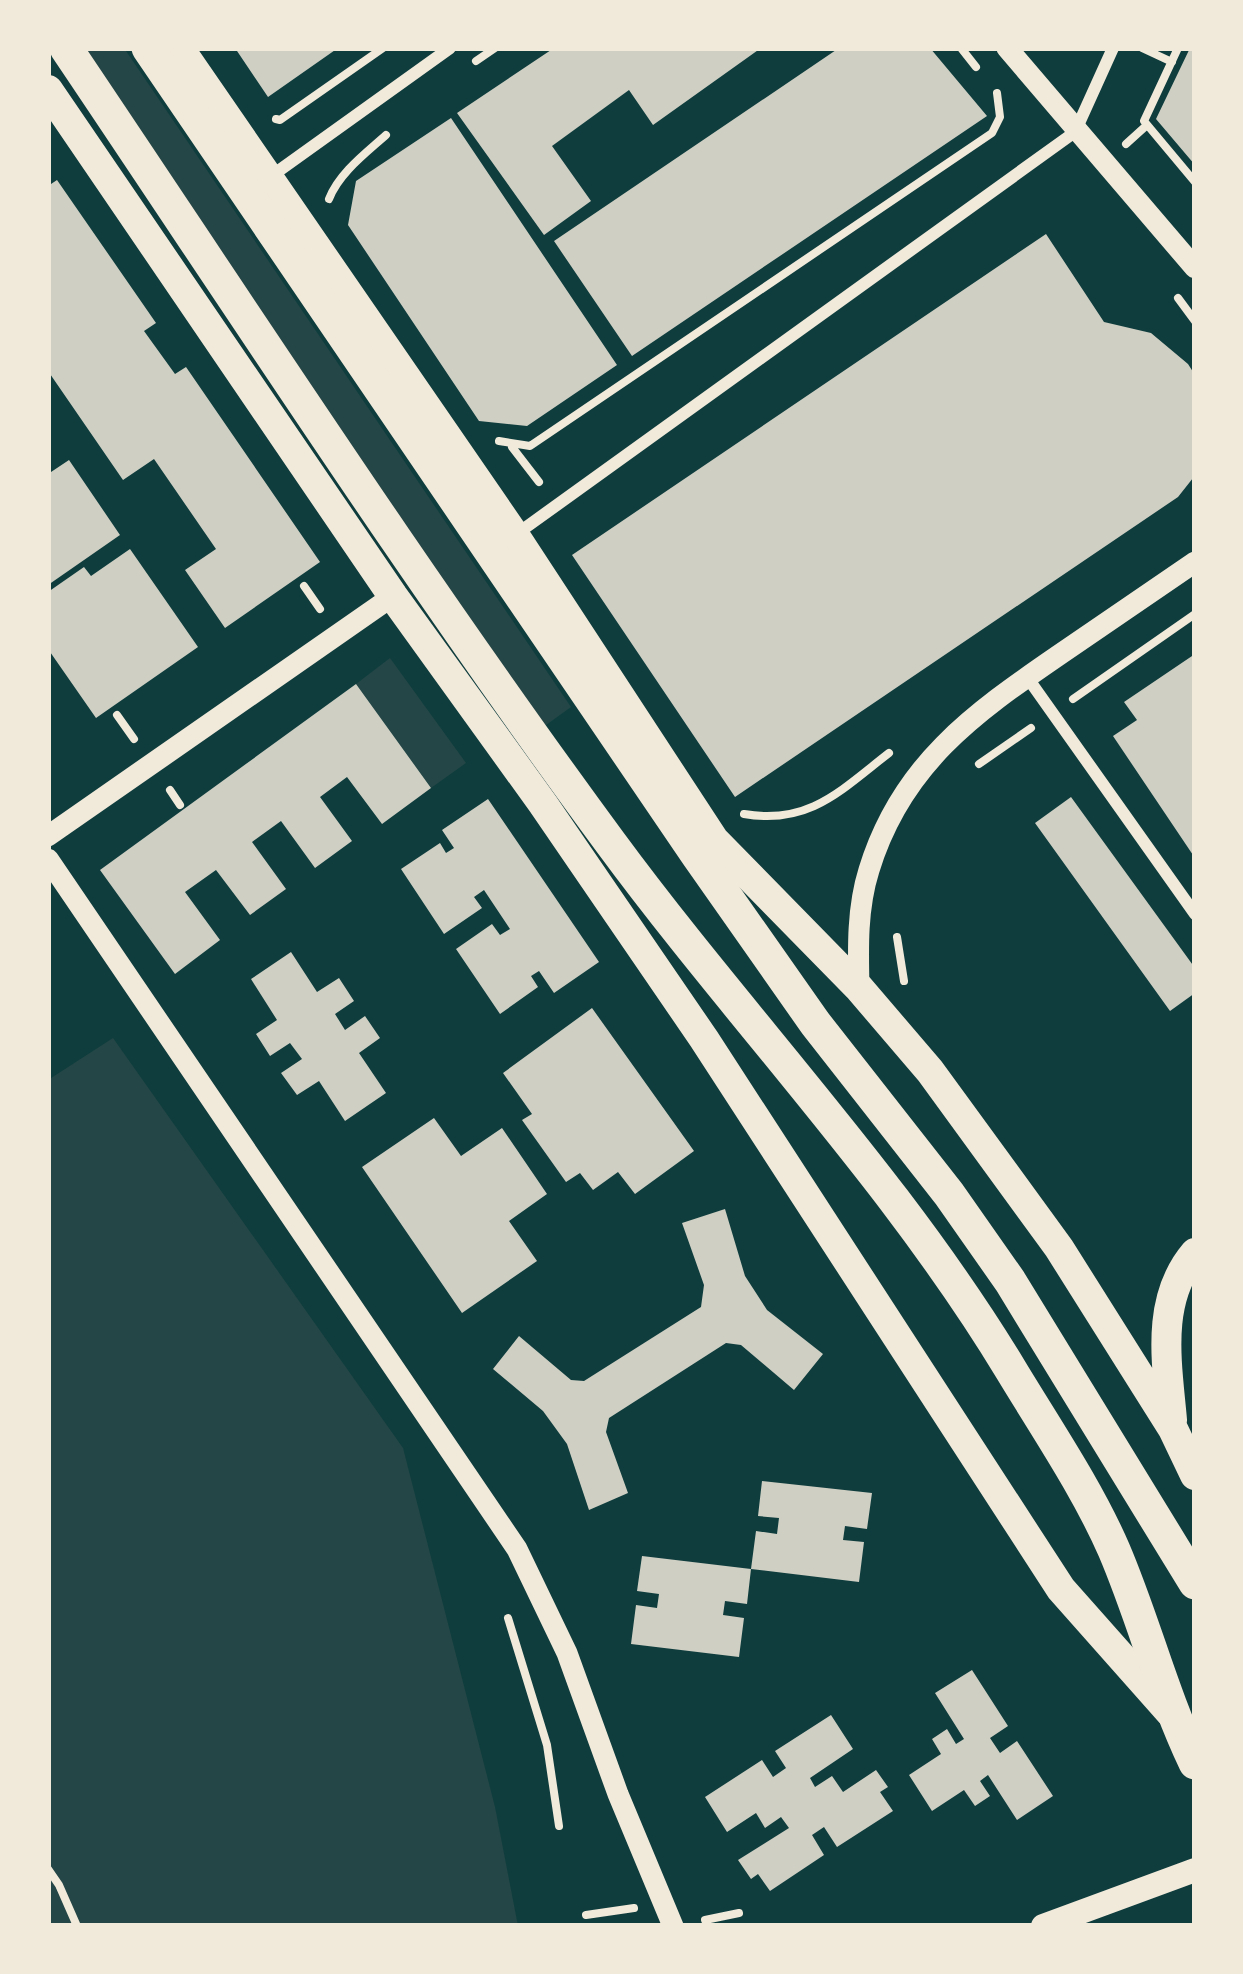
<svg xmlns="http://www.w3.org/2000/svg" width="1243" height="1974" viewBox="0 0 1243 1974" font-family="Commissioner,sans-serif">
  <style>
    .green { fill: #244646 }
    .building { fill: #cfcfc3 }
    .lines { fill: none; stroke-linecap: round; stroke-linejoin: round }
    .path { stroke: #f1e9da; stroke-width: 8 }
    .minor { stroke: #f1e9da; stroke-width: 12 }
    .tertiary { stroke: #f1e9da; stroke-width: 21 }
    .secondary { stroke: #f1e9da; stroke-width: 24 }
    .primary { stroke: #f1e9da; stroke-width: 30 }
    .trunk { stroke: #f1e9da; stroke-width: 33 }
  </style>
  <rect width="100%" height="100%" fill="#0f3d3e"/>
  <path class="green" d="M69,48H124L571,707L535,733Z
    M390,658L466,763L431,788L356,684Z
    M113,1038L403,1448L495,1807L518,1926H48V1080Z"/>
  <path class="building" d="M235,48H338L268,97Z
    M554,48H761L653,125L629,90L552,146L591,201L544,235L457,113Z
    M839,48H930L987,116L632,356L554,241Z
    M1190,48H1195V165L1156,119Z
    M451,118L617,365L527,426L479,421L348,225L356,181Z
    M57,180L156,323L144,331L175,374L186,367L320,562L225,628L185,570L216,549L154,459L123,480L48,371V186Z
    M1046,234L1104,322L1151,333L1188,364L1195,375L1193,478L1178,497L735,797L572,555Z
    M69,460L120,535L48,585V474Z
    M130,549L198,647L96,718L48,649V592L84,567L91,576Z
    M1195,654V858L1113,736L1137,720L1124,702Z
    M356,684L431,788L382,824L347,777L320,797L352,841L315,868L281,821L252,842L286,889L250,915L216,870L185,892L220,940L175,974L100,870Z
    M1071,797L1195,968V993L1170,1011L1035,823Z
    M488,799L599,962L554,993L539,971L531,976L538,987L500,1014L456,949L492,924L500,935L510,929L484,890L474,897L482,908L444,934L401,869L440,843L446,853L454,848L442,830Z
    M291,952L317,992L339,978L354,1001L335,1014L345,1030L365,1016L380,1038L359,1053L386,1093L345,1121L319,1081L297,1095L281,1073L302,1059L290,1043L270,1056L256,1034L277,1020L251,979Z
    M592,1008L694,1151L635,1194L618,1172L593,1190L580,1173L566,1182L522,1120L532,1114L503,1073Z
    M434,1118L461,1156L502,1128L547,1194L509,1221L537,1261L462,1313L362,1167Z
    M725,1209L745,1276L767,1310L823,1354L794,1390L741,1345L726,1343L609,1418L606,1432L628,1493L589,1510L567,1444L543,1411L493,1369L519,1336L571,1380L584,1381L701,1307L704,1285L682,1223Z
    M762,1481L872,1493L867,1529L845,1526L843,1540L864,1542L859,1582L751,1569L756,1531L777,1534L779,1518L758,1516Z
    M642,1556L751,1569L747,1604L725,1601L723,1615L744,1618L739,1657L631,1644L636,1605L657,1608L659,1594L637,1591Z
    M972,1670L1008,1726L990,1738L1000,1753L1017,1741L1053,1796L1017,1820L988,1775L980,1781L990,1796L975,1806L964,1790L932,1811L909,1775L941,1754L932,1739L947,1729L956,1744L964,1739L935,1693Z
    M831,1715L853,1749L810,1778L815,1787L832,1776L843,1792L876,1770L888,1787L880,1792L893,1811L837,1847L824,1827L812,1835L824,1855L770,1891L758,1874L751,1879L738,1860L789,1828L781,1817L765,1828L756,1813L727,1832L705,1797L762,1760L773,1777L786,1768L775,1751Z"/>
  <g class="lines">
    <path class="path" d="M961,48L976,67
      M1142,48L1172,62
      M1178,48L1144,121L1195,182
      M476,61L495,48
      M276,119L280,120L383,48
      M1126,144L1147,125
      M329,199C339,173 366,153 386,135
      M1178,298L1195,321
      M499,441L530,446L992,133L1000,117L997,93
      M512,447L539,482
      M304,586L320,609
      M1073,699L1195,614
      M117,715L134,739
      M979,764L1031,728
      M170,790L180,805
      M744,814C809,825 840,791 889,753
      M897,937L904,981
      M508,1618L547,1745L559,1826
      M48,1869L59,1885L77,1926
      M586,1915L634,1908
      M705,1920L739,1913"/>
    <path class="minor" d="M270,177L450,48
      M518,533L1075,132L1113,48
      M1027,677L1195,914"/>
    <path class="tertiary" d="M1007,48L1195,268
      M48,836L393,596
      M48,859L517,1549L567,1653L618,1794L673,1926
      M859,988C858,948 857,908 869,870C901,765 973,714 1059,655C1104,624 1150,593 1195,562"/>
    <path class="secondary" d="M1043,1926L1195,1870"/>
    <path class="primary" d="M179,48L511,530L714,840L859,988L930,1071L1059,1248L1173,1429L1195,1475
      M48,90L393,596L543,804L704,1039L1061,1589L1170,1712
      M1172,1420C1167,1363 1155,1300 1195,1253"/>
    <path class="trunk" d="M66,48C245,314 420,584 610,842C741,1020 897,1181 1011,1370C1046,1428 1087,1488 1114,1550C1144,1620 1162,1694 1195,1763
      M148,48L697,855L815,1023L949,1194L1010,1281L1195,1583"/>
  </g>
  <rect width="1243" height="1974" fill="none" stroke="#f1e9da" stroke-width="102"/>
</svg>
